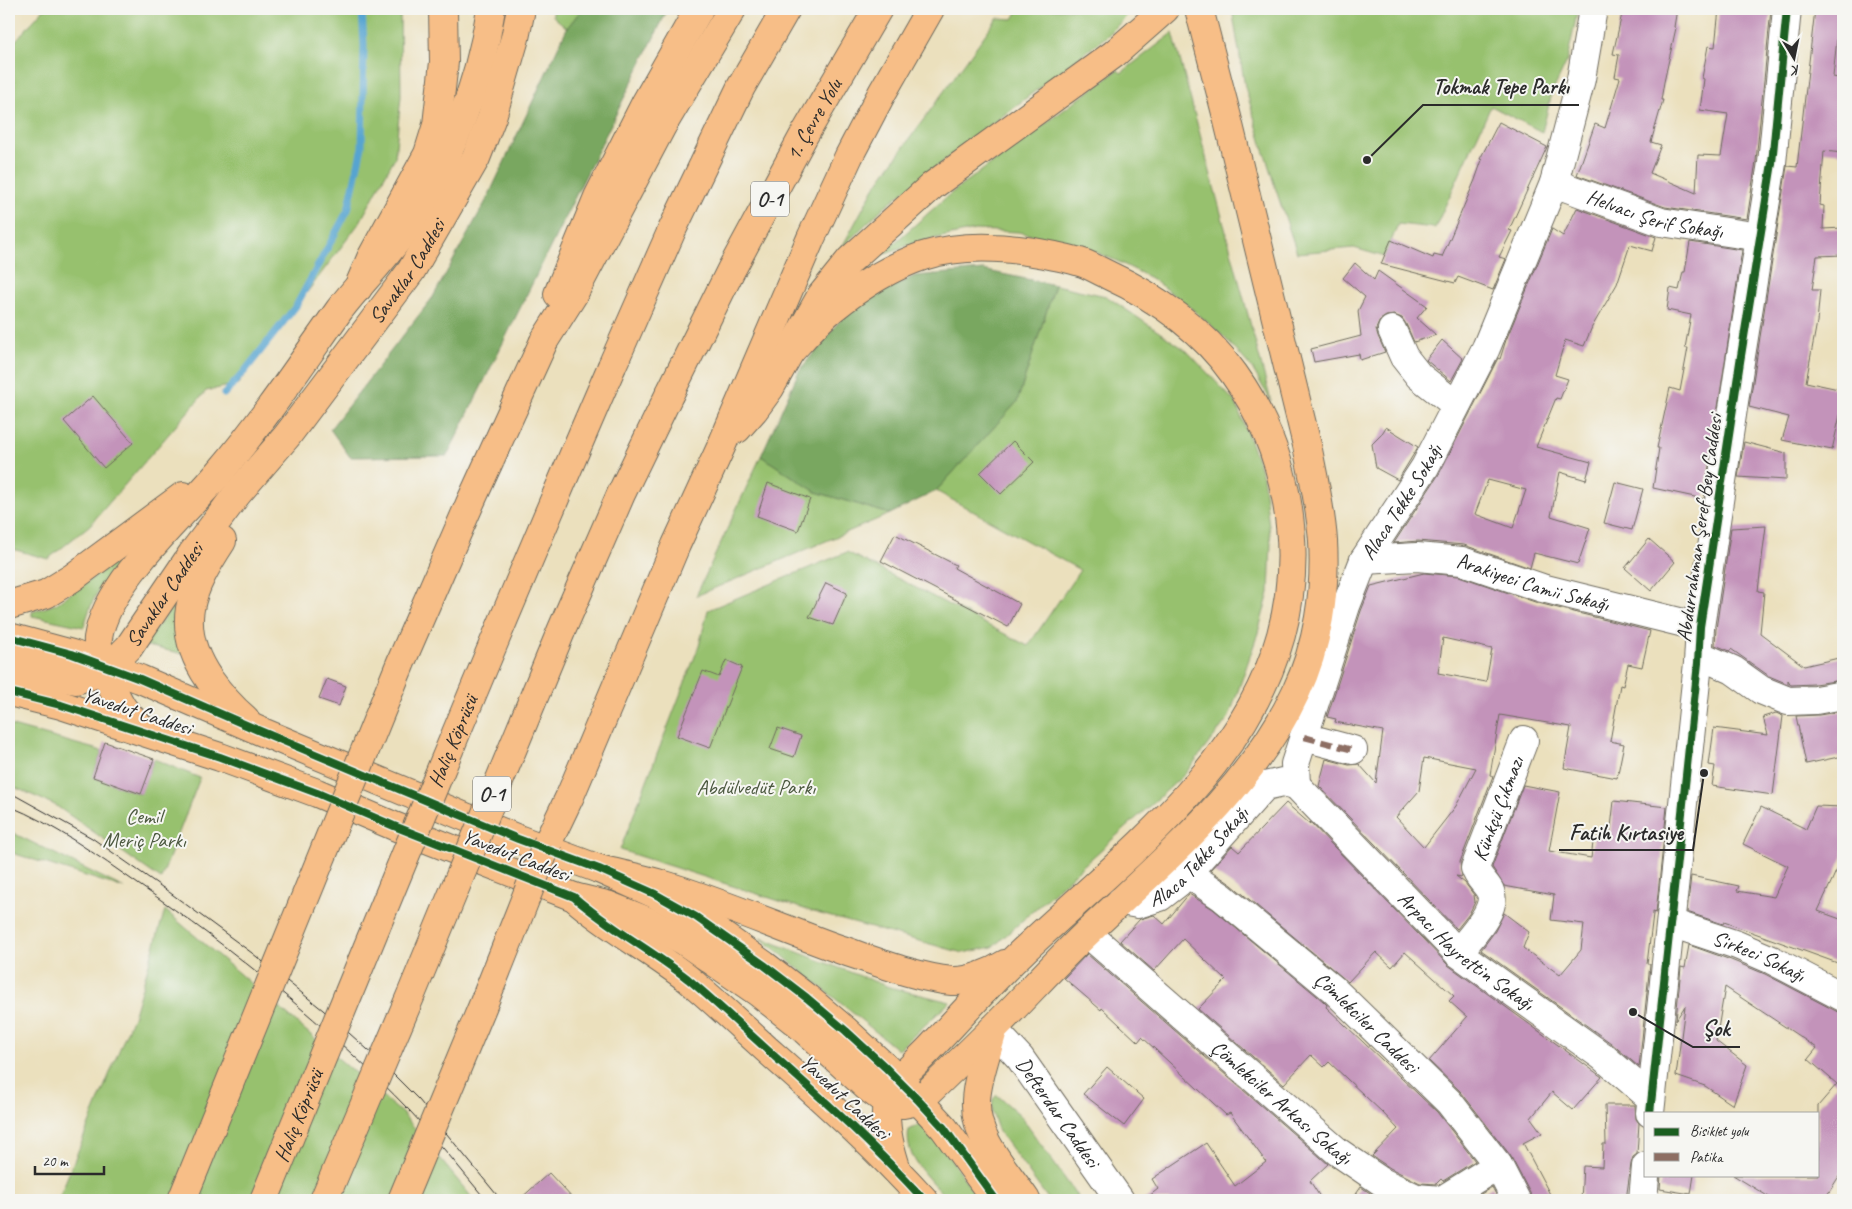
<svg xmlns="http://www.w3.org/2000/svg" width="1852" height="1209" viewBox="0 0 1852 1209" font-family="Caveat,sans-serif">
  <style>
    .green { fill: #97c16e; stroke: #61764c }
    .forest { fill: #79a761; stroke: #526946 }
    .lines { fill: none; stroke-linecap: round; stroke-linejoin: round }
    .stream { stroke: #57a4d0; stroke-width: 7 }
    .building { fill: #c393ba; fill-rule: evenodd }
    .minor-casing { stroke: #6e6a5e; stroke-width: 30 }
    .major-casing { stroke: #6e6a5e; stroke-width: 30 }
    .highway-casing { stroke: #6e6a5e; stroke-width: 30 }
    .minor { stroke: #fff; stroke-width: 28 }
    .major { stroke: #f7be87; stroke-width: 28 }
    .highway { stroke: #f7be87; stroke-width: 28 }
    .tram { stroke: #2b2b2b; stroke-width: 1 }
    .highway-bridge-casing { stroke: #6e6a5e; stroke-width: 30; stroke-linecap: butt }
    .highway-bridge { stroke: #f7be87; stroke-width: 28 }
    .quiet { stroke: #8d6e63; stroke-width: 6; stroke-dasharray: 12 6; stroke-linecap: butt }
    .cycleway-casing { stroke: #f6f6f2; stroke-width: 11 }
    .cycleway { stroke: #1b5e20; stroke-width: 8 }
    .labels { text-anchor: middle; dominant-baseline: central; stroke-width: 4; stroke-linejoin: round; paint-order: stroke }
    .shield { fill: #f6f6f2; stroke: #686867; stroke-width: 1 }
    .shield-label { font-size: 20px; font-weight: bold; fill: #2b2b2b }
    .street-label { font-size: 21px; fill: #2b2b2b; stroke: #f6f6f2 }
    .park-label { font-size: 21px; fill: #4b583f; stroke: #f6f6f2 }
    .leader { fill: none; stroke: #2b2b2b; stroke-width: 2 }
    .callout-dot { fill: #2b2b2b; stroke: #f6f6f2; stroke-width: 2 }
    .callout-label { font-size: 22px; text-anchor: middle; font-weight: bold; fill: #2b2b2b; stroke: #f6f6f2; stroke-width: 4; stroke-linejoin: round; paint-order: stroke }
  </style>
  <rect width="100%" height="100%" fill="#f6f6f2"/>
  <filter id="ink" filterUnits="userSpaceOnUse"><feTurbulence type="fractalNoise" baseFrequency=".02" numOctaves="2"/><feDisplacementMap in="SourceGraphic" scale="10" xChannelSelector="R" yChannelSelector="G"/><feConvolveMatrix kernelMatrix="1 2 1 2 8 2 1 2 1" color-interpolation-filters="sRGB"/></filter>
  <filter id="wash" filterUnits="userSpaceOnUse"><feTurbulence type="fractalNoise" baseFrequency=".0096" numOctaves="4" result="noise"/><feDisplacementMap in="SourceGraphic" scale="20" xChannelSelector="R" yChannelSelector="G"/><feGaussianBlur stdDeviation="1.12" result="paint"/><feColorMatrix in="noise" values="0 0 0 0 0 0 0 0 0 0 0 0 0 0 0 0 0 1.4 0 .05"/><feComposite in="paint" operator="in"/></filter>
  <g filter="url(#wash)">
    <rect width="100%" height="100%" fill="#ebe0bd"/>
    <path class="green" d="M44,9H400L401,96L395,157L360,222L238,384L206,391L90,525L48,559L9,548V48Z
      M553,9H582L567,28L553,16Z
      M1019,9H1134L1107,36L885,206L842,247L874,188L997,18L1013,19Z
      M1232,9H1578L1567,61L1552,93L1542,132L1491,106L1435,228L1398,224L1385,257L1354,248L1297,253L1275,187L1245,87Z
      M1173,33L1271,401L1252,368L1224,337L1191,308L1151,278L1117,261L1081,246L1018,232L975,230L918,242L882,254L950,194L1118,70L1121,73Z
      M1055,285L1106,296L1187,351L1236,403L1263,476L1271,543L1269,593L1257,636L1229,717L1185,774L993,947L963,953L817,913L620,850L699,646L708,610L847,552L1028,646L1080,570L936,491L1017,402Z
      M761,456L816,492L890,514L696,596Z
      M126,554C104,579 93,594 84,627L32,616V612L56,604Z
      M180,597L183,654L143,645Z
      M9,725L102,751L93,777L140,794L154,759L200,778L161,879L55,805L9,785Z
      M9,831L124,888L9,852Z
      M165,910L403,1114L474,1200H58L134,1014Z
      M761,938L889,987L950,1002L898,1050Z
      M997,1095L1020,1115L1080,1200H1049L999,1132L992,1112L993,1099Z
      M922,1124L950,1158L979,1200H948C932,1181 903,1158 909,1130Z"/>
    <path class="forest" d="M582,9H668L447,456L350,457L330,429L433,297L487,199L567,28Z
      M983,270L1055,285L1017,402L936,491L890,514L816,492L761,456L799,371L850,308L915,276Z"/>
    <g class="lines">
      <path class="stream" d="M224,394L244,372L296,306L348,210L362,147L364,45L362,9"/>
    </g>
    <g id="blocks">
      <path class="building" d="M1623,9H1677L1674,27L1676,28L1664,82L1661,100H1663L1651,142L1661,145L1650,173L1696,193L1698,155L1721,156L1728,114L1700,110L1704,79L1702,78L1708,46L1715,47L1719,9H1771L1756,161L1747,219L1665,207L1577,175L1595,124L1605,128L1620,78L1615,77L1619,55L1613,54Z
        M1815,9H1840L1833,77L1843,79V153L1824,151L1820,205L1824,206L1823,229L1843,228V255L1817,256L1812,290H1820L1817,322L1806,382L1843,390V402L1832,450L1782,440L1789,417L1749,407L1787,166L1797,167Z
        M1499,122L1547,147L1509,230L1512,231L1499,257L1506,259L1493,290L1458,277L1455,283L1381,264L1391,240L1433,258L1434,255L1442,257L1475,180L1482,160L1480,159Z
        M1577,208L1656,237L1652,251L1630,245L1617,284L1592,327L1584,346L1565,340L1555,375L1568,379L1560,399L1556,398L1536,447L1591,462L1586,480L1560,472L1551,516L1590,528L1578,564L1534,553L1530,568L1464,545L1418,541L1394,543L1439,474L1498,358L1500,359L1506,340L1552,229L1563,236ZM1488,480L1526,490L1513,528L1475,514Z
        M1690,242L1742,250L1704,499L1653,488L1659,448H1657L1670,388L1680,391L1688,348H1685L1691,315L1667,310L1670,288L1679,290L1683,272H1685Z
        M1355,263L1374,280L1378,271L1427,306L1417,318L1436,335L1414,342L1406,324L1402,318L1394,315L1386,316L1380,320L1376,329L1378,336L1385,352L1360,360L1359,354L1314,362L1311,349L1361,336L1358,311L1365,297L1343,278Z
        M1442,340L1463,359L1451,381L1426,360Z
        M93,396L133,443L104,468L64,421Z
        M1386,427L1418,447L1398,480L1376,468L1372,444L1381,435Z
        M1013,441L1034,462L1001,494L980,473Z
        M1744,442L1786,453V480L1738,477Z
        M1615,482L1643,489L1632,530L1604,523Z
        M768,483L810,499L798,531L757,516Z
        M1766,526L1758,591L1764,592L1760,633L1804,666L1843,657V680L1814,684L1791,685L1788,680V684L1769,676L1731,649L1730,651L1715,645L1716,629L1731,528Z
        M895,534L956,565L954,568L1020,604L1008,627L881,561Z
        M1649,539L1675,562L1651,591L1625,568Z
        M1424,573L1459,576L1538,603L1650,631L1642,667L1628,664L1623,686L1620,685L1610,741L1624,744L1617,778L1564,768L1571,727L1500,715L1490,775L1493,776L1460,862L1462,877L1456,876L1465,883L1474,895L1475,902L1469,914L1457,929L1319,786L1326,759L1349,765L1359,764L1376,783L1383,731L1335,722L1336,719L1327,717L1361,611L1371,586ZM1443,638L1492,649L1486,682L1438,673ZM1424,758L1476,768L1456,806L1424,847L1396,817L1419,791Z
        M826,583L847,593L833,625L809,617Z
        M726,660L742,667L710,748L677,736L703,671L719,677Z
        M327,679L346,686L339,706L319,699Z
        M1843,711V756L1806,764L1796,716L1819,715Z
        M1776,713L1783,716L1773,795L1712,786L1715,766L1709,765L1714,728L1768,735L1763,717Z
        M778,728L801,736L794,757L770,749Z
        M105,742L154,759L141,794L93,777Z
        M1523,785L1560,792L1549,851L1591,858L1594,835L1610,836L1614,801L1667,807L1656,913L1653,912V914L1647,964H1650L1639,1067L1611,1043L1481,950L1495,931L1504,913L1529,932L1523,948L1560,975L1581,950L1584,924L1551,920L1554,895L1504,886L1492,867Z
        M1286,803L1310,824V822L1448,965L1602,1077L1573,1110L1552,1092L1531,1118L1542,1133L1523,1143L1553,1200H1532L1530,1193L1510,1155L1461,1092L1429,1061L1467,1017L1449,1001L1454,996L1405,952L1392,967L1376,952L1348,982L1232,885L1210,870L1232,846L1239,852Z
        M1816,806L1843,807V856L1818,911L1843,920V965L1724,922L1723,924L1687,912L1691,876L1739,886L1737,891L1774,897L1788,866L1743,844L1761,807L1806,829Z
        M1189,894L1213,909L1323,1001L1327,1005L1326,1007L1437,1112L1475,1161L1443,1181L1441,1179L1436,1184L1420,1183L1390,1168L1372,1156L1398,1129L1383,1113L1329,1062L1324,1067L1311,1055L1284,1084L1198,1009L1226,980L1183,939L1154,971L1120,941L1140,919L1154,915L1164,924Z
        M1689,945L1731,960L1765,974L1836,1011L1843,1013V1170L1824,1200H1774L1733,1175H1818V1106L1837,1084L1808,1059L1817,1048L1725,987L1716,1041L1747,1065L1733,1105L1705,1086L1676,1076L1685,1006L1676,1020L1681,967L1685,968Z
        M1087,954L1328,1164L1310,1181L1322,1200H1144L1158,1189L1152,1179L1206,1143L1235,1186L1266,1162L1230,1113L1226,1115L1142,1037L1138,1042L1102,1008L1101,1010L1064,978Z
        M1107,1067L1144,1099L1124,1126L1083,1094Z
        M1605,1105H1635L1636,1119L1639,1123L1637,1154L1633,1157L1631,1164L1626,1200H1581L1583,1166L1602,1167L1603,1144H1606Z
        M549,1173L574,1200H519Z
        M1661,1175H1694L1691,1194L1660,1189Z
        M1361,1187L1373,1195L1384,1200H1352Z
        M1492,1187L1499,1200H1473V1199Z"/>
    </g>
  </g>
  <g filter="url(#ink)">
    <use href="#blocks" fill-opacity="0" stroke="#6e6a5e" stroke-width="1"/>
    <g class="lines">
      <defs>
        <g id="minor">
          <path id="s1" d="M1554,183L1661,222L1760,237"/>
          <path d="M1392,330L1404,357L1419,376L1456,405"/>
          <path id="s2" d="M1364,560L1417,557L1462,561L1542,588L1700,627"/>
          <path d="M1699,655L1733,670L1761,690L1788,701L1816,700L1843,695"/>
          <path d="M1304,737L1353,750"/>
          <path id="s3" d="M1296,785L1458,953L1602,1056L1651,1098"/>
          <path id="s4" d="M1187,873L1222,897L1333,989L1449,1102L1498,1165L1516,1200"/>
          <path id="s5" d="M1121,901L1138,904L1160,897L1178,883L1265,786L1283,782L1296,785L1295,764L1346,606L1364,560L1425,467L1486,348L1554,183L1581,79L1593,9"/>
          <path id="s6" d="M1671,923L1737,945L1772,960L1843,997"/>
          <path id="s7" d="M1087,933L1338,1152L1382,1182L1416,1198L1442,1200L1498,1165"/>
          <path id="s8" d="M1458,953C1469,938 1499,909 1490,891C1486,883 1478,878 1475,868L1524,740"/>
          <path id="s9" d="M993,1029L1020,1058L1120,1200"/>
          <path d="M1650,1113L1698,663L1700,627L1740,362L1772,163L1787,9"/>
          <path d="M1643,1200L1646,1166"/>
        </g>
        <g id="major">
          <path d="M222,541C190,590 173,626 209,679C219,693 231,707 245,719"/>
          <path d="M9,605L46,594L72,578L183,496"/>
          <path d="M9,637L72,654L140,679L260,731L518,839L599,869L655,894L696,917L764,965L807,998L846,1031L885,1067L919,1101L944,1128L996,1200"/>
          <path id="s10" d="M9,665L51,676L76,680L92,675L118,658L129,647L192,554L237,494L287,436L411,271L476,158L492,117L515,38L521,9"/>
          <path d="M9,692L61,705L220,757L317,793L394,826L574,897C609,928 651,950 688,979C717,1003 745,1030 773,1055C826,1102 877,1148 924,1200"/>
          <path d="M145,732C138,724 128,716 122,707C114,694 96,652 98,638C107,581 183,516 219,473C263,421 301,364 340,309C359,284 382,262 400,236C447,169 479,89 491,9"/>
        </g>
        <g id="highway">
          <path d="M358,288L371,258L428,154L437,125L444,62L443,9"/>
          <path d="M558,294L598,197L645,104L699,9"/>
          <path d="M544,341L573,295L662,126L732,9"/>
          <path d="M788,354C802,339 816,322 832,309C859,287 890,267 923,256C965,243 1013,247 1055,256C1064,258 1074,260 1083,263C1091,266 1100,271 1108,275C1156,297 1203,330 1234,374C1287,448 1305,547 1281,635C1244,770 1119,860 1022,952C992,980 964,1013 935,1043C921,1059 904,1072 891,1089C880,1113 889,1146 897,1170"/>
          <path d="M612,366L672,230L741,87L786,9"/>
          <path id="s11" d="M670,393L731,270L803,137L878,9"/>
          <path d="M737,429L754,410L770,388L821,296L850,260L932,186L1114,54L1165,9"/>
          <path d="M548,842L570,796L676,545L721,447L811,238L849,156L882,93L930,9"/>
          <path d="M599,869C619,874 641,878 661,884C722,902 780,928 839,949C875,961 914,977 952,981C969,982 991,973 1005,964"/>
          <path d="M574,897L607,905L647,921L684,941L759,993L798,1024L867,1087L887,1102L903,1104L919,1101C944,1077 968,1054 992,1030C1025,997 1055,963 1089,931C1164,860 1252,787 1296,692C1318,646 1326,592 1323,541C1321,509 1313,476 1307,445L1227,117L1199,9"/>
          <path d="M993,1030C987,1053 977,1078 976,1101C974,1139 1007,1171 1026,1200"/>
        </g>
      </defs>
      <use href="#minor" class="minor-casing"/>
      <use href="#major" class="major-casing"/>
      <use href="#highway" class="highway-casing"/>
      <use href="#minor" class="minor"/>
      <use href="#major" class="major"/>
      <use href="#highway" class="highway"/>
      <path class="tram" d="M9,792L92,838L169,892L252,953L323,1010L376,1057L419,1100L501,1200
        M9,806C54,824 98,856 138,884C236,951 328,1026 410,1111C437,1139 461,1170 486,1200"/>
      <defs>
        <g id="highway-bridge">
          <path d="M182,1200L401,662L471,501L544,341"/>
          <path id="s12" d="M264,1200C378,921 492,642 612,366"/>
          <path d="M324,1200L413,990L562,629L621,494L670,393"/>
          <path d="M402,1200L483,1005L548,842"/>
        </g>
      </defs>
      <use href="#highway-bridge" class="highway-bridge-casing"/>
      <use href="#highway-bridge" class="highway-bridge"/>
      <path class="quiet" d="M1304,737L1353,750"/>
      <defs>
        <path id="cycleway" d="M9,637L72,654L140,679L260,731L518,839L599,869L655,894L696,917L764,965L807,998L846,1031L885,1067L919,1101L944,1128L996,1200
          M9,692L61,705L220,757L317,793L394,826L574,897C609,928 651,950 688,979C717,1003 745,1030 773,1055C826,1102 877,1148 924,1200
          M1650,1113L1698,663L1700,627L1740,362L1772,163L1787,9"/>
      </defs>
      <use href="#cycleway" class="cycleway-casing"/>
      <use href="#cycleway" class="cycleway"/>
    </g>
  </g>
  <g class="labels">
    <g class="shield">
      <rect x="751" y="181.5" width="38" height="35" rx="4"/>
      <rect x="473" y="776.5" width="38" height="35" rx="4"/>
    </g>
    <g class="shield-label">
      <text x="770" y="199">O-1</text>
      <text x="492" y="794">O-1</text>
    </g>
    <g class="street-label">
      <text stroke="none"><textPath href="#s11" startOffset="309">1. Çevre Yolu</textPath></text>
      <text stroke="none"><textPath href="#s1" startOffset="106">Helvacı Şerif Sokağı</textPath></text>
      <text stroke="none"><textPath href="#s10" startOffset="600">Savaklar Caddesi</textPath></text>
      <text stroke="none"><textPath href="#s5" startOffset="531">Alaca Tekke Sokağı</textPath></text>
      <text transform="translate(1699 528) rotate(-82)">Abdurrahman Şeref Bey Caddesi</text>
      <text stroke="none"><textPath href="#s2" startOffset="172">Arakiyeci Camii Sokağı</textPath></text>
      <text stroke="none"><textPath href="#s10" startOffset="195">Savaklar Caddesi</textPath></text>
      <text transform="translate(137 711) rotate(18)">Yavedut Caddesi</text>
      <text stroke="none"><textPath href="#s12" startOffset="496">Haliç Köprüsü</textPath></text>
      <text stroke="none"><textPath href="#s8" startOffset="164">Künkçü Çıkmazı</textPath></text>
      <text stroke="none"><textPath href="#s5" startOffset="96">Alaca Tekke Sokağı</textPath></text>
      <text transform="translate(516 855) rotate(21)">Yavedut Caddesi</text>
      <text stroke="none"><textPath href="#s3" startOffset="238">Arpacı Hayrettin Sokağı</textPath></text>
      <text stroke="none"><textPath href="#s6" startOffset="94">Sirkeci Sokağı</textPath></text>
      <text stroke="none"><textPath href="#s4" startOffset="234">Çömlekciler Caddesi</textPath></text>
      <text transform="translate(845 1097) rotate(43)">Yavedut Caddesi</text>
      <text stroke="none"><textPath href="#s7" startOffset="258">Çömlekciler Arkası Sokağı</textPath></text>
      <text stroke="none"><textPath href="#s9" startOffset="106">Defterdar Caddesi</textPath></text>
      <text stroke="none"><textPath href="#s12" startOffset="91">Haliç Köprüsü</textPath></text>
    </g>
    <g class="park-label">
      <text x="756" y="787">Abdülvedüt Parkı</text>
      <text x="144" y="816">Cemil<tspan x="144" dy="24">Meriç Parkı</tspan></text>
    </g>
  </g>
  <path class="leader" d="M1367 160L1423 105H1579M1704 773L1693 850H1559M1633 1012L1693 1047H1740"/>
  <g class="callout-dot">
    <circle cx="1367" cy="160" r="5"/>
    <circle cx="1704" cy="773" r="5"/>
    <circle cx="1633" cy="1012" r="5"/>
  </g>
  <g class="callout-label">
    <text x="1501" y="94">Tokmak Tepe Parkı</text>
    <text x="1626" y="840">Fatih Kırtasiye</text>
    <text x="1716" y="1036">Şok</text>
  </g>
  <rect width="1852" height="1209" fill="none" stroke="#f6f6f2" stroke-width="30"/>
  <rect x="1644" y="1112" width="175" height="65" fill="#f6f6f2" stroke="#a5a5a2"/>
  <rect x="1654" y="1128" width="25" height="8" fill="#1b5e20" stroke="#a5a5a2"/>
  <text x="1690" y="1136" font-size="15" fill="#2b2b2b">Bisiklet yolu</text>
  <rect x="1654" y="1153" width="25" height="8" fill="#8d6e63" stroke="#a5a5a2"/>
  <text x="1690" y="1162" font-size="15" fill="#2b2b2b">Patika</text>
  <g transform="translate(1794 58) rotate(170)" stroke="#f6f6f2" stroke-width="4" paint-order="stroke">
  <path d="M0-4L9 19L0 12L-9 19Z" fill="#2b2b2b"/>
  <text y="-8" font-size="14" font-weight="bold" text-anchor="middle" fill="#2b2b2b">K</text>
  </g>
  <path d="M35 1166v8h69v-8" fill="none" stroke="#2b2b2b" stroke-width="2.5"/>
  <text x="42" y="1166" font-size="15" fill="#2b2b2b" stroke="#f6f6f2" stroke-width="4" paint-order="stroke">20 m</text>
</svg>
